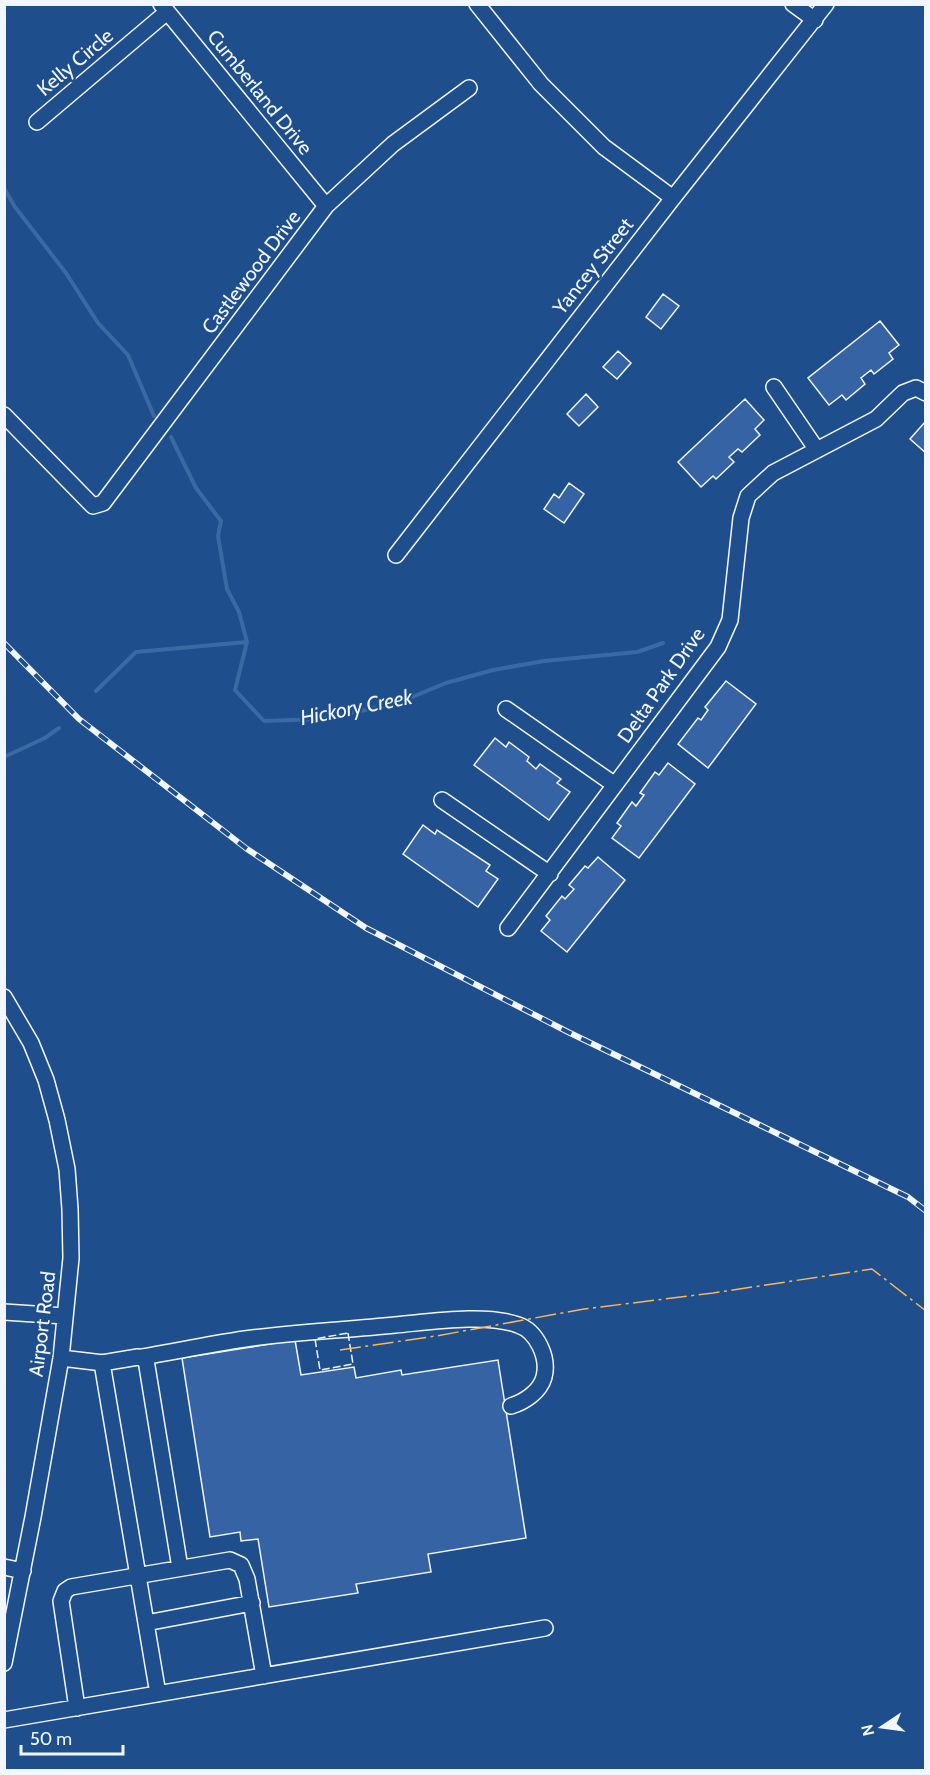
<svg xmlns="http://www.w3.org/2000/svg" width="930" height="1775" viewBox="0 0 930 1775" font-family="Cabin,sans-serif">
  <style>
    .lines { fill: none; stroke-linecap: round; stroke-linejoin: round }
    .stream { stroke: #3b69a3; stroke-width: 4 }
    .building { fill: #3563a3; stroke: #f2f6ff; stroke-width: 1.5 }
    .minor-casing { stroke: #f2f6ff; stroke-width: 18 }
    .minor { stroke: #1f4e8c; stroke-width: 15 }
    .rail-casing { stroke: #f2f6ff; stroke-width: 6 }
    .rail { stroke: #1f4e8c; stroke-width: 4; stroke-dasharray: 11; stroke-linecap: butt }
    .fence { stroke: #f2f6ff; stroke-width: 1.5; stroke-dasharray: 8 3; stroke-linecap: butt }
    .power { stroke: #ffb74d; stroke-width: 1.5; stroke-dasharray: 21 4.5 3 4.5; stroke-linecap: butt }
    .labels { text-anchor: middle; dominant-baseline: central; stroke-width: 4.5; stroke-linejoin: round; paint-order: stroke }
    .street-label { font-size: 20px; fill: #f2f6ff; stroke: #1f4e8c }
    .water-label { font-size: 21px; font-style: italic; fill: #f2f6ff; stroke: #1f4e8c }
  </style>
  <rect width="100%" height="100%" fill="#1f4e8c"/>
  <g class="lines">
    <path class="stream" d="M4,188L15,207L66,273L98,323L128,355L154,416
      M171,437L196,488L221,521L218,536L227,589L239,612L247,642L235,690L264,721L321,719L395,704L446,683L493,670L544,661L637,652L663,643
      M96,691L136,652L247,642
      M4,757L45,738L59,728"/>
  </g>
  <path class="building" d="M663,294L679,306L661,329L646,317Z
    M880,321L899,345L889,353L893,359L874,374L871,370L861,378L865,384L846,400L842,395L829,405L808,378Z
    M618,351L631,363L617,379L603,367Z
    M586,394L598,407L579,426L567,414Z
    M745,399L764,420L755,429L760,435L742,452L738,449L729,457L734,462L716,479L713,476L701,487L678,462Z
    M925,422L926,423V453L910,439Z
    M569,483L584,494L564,523L544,509L554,494L559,498Z
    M726,681L756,704L708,768L678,744L698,718L701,720L708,710L705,707Z
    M495,738L506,747L509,742L529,757L527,761L536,769L540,764L561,779L557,783L570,792L549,820L474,765Z
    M668,763L695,784L639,858L612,838L621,826L617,823L632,802L636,806L644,795L640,793L655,772L659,775Z
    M423,825L435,834L437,830L490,865L486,871L498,879L478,907L403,854Z
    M598,857L625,880L567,952L541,931L550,920L546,916L562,896L565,899L574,889L569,885L585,866L588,868Z
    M295,1340L301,1375L354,1367L356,1378L401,1370L402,1375L498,1360L526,1538L428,1554L431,1572L356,1584L358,1593L269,1607L258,1539L241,1541L240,1532L210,1537L182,1358Z"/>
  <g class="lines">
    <defs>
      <path id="minor" d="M161,4L326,206
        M477,4L541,84L604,147L673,198
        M793,4L815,20
        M37,122L167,12
        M774,387L817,450
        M4,415L93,506L103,503L326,206L393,144L469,88
        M396,555L673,198L826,4
        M506,709L615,785
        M442,800L550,874
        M508,928L718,647L730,620L741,518L748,496L773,473L876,419L903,393L916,388L926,393
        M4,997L31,1043L46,1080L57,1120L67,1169L70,1209L71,1258L61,1358L33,1517L4,1663
        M4,1312L65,1316
        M142,1357C177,1351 211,1344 245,1339C295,1332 346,1330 395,1325C429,1322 486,1313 518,1325C537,1331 549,1358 544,1377C540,1392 524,1402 511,1406
        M61,1358L103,1363
        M4,1567L23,1571
        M146,1623L252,1603
        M158,1694L102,1363L138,1357L146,1360L180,1568
        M77,1708L61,1601L65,1591L71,1587L230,1560L241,1565L247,1579L264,1676
        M4,1720L545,1628"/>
    </defs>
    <use href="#minor" class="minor-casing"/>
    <use href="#minor" class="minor"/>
    <defs>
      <path id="rail" d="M4,643L79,719L247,849L366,928L568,1032L908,1197L926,1211"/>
    </defs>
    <use href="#rail" class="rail-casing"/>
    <use href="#rail" class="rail"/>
    <path class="fence" d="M348,1333L353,1364L320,1370L315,1339Z"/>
    <path class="power" d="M340,1350L436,1336L584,1309L713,1293L872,1269L926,1311"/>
  </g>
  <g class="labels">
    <g class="street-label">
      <text transform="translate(75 62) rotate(-40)">Kelly Circle</text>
      <text transform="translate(260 92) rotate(51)">Cumberland Drive</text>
      <text transform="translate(593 266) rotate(-52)">Yancey Street</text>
      <text transform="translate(251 272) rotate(-53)">Castlewood Drive</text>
      <text transform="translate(661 685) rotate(-55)">Delta Park Drive</text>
      <text transform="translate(42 1324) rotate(-83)">Airport Road</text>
    </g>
    <g class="water-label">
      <text transform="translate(356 707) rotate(-11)">Hickory Creek</text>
    </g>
  </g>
  <rect width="930" height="1775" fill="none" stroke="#f2f6ff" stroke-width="12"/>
  <g transform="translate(882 1727) rotate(257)" stroke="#1f4e8c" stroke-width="4.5" paint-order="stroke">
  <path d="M0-4.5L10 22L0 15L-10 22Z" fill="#f2f6ff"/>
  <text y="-9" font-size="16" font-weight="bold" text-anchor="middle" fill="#f2f6ff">N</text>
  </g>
  <path d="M21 1745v9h102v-9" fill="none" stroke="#f2f6ff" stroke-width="3"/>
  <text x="30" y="1745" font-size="18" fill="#f2f6ff" stroke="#1f4e8c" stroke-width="4.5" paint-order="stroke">50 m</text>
</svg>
